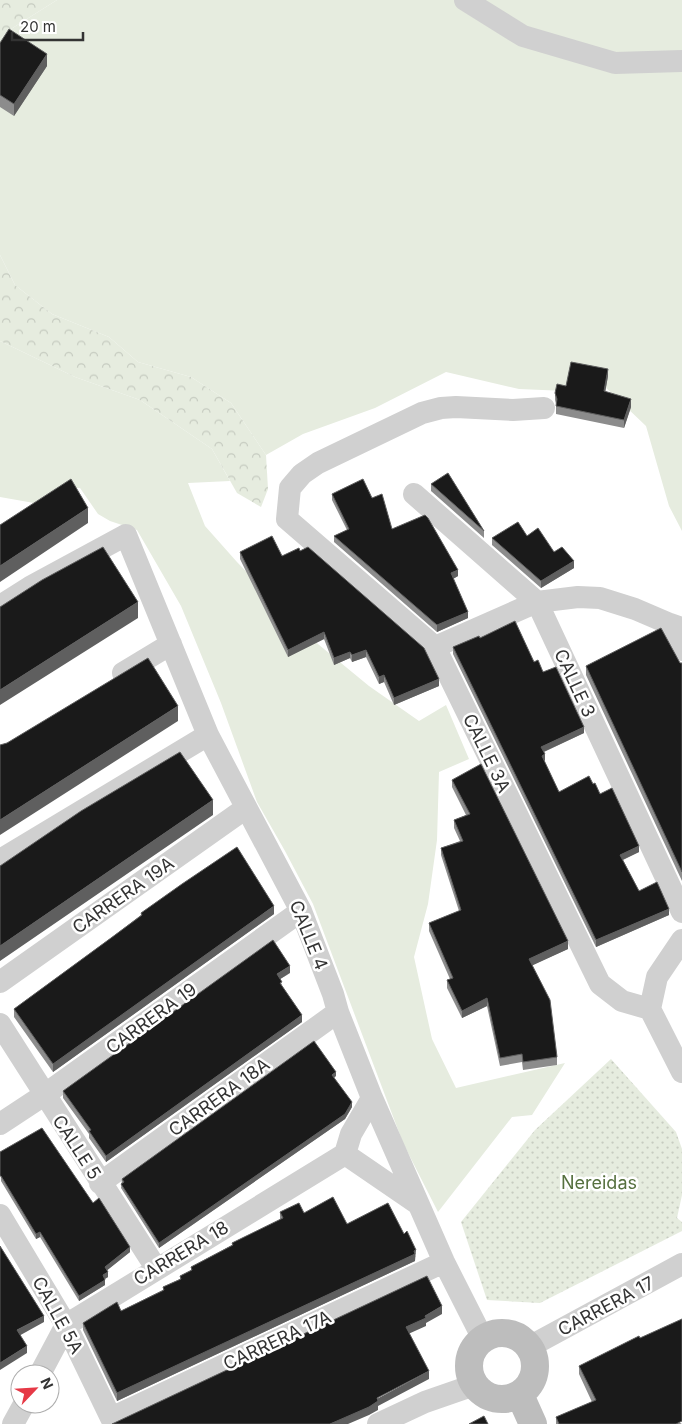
<svg xmlns="http://www.w3.org/2000/svg" width="682" height="1424" viewBox="0 0 682 1424" font-family="Inter,sans-serif">
  <style>
    .green { fill: #e6ecdf }
    .forest { fill: url(#forest-crowns) }
    .park { fill: url(#park-dots) }
    .lines { fill: none; stroke-linecap: round; stroke-linejoin: round }
    .street { stroke: #d0d0d0; stroke-width: 22 }
    .secondary { stroke: #bdbdbd; stroke-width: 28 }
    .wall { fill: #8c8c8c }
    .shaded-wall { fill: #5f5f5f }
    .building { fill: #1a1a1a; stroke: #5f5f5f }
    .labels { text-anchor: middle; dominant-baseline: central; stroke-width: 5; stroke-linejoin: round; paint-order: stroke }
    .street-label { font-size: 18px; fill: #333; stroke: #fff }
    .park-label { font-size: 18px; fill: #56703f; stroke: #fff }
  </style>
  <defs>
    <pattern id="forest-crowns" width="20" height="18" patternUnits="userSpaceOnUse" patternTransform="scale(1.25)"><rect width="20" height="18" fill="#e6ecdf"/><path d="M2 6a3 3 0 1 1 6 0M12 15a3 3 0 1 1 6 0" fill="none" stroke="#c6cbc0"/></pattern>
    <pattern id="park-dots" width="8" height="8" patternUnits="userSpaceOnUse" patternTransform="scale(1.25)"><rect width="8" height="8" fill="#e6ecdf"/><path d="M2 2h.1M6 6h.1" fill="none" stroke="#c6cbc0" stroke-width="1.8" stroke-linecap="round"/></pattern>
  </defs>
  <rect width="100%" height="100%" fill="#fff"/>
  <path class="green" d="M57,0H682V531L669,506L646,426L603,385L566,391L519,389L446,372L375,408L303,434L266,455L231,403L191,377L138,362L109,337L52,314L15,285L0,255V39L11,29Z
    M0,341L75,377L140,400L212,449L230,481L188,483L205,526L237,562L307,635L369,686L419,721L446,705L469,759L439,772L437,840L428,904L414,957L432,1039L456,1088L565,1063L532,1115L512,1117L438,1212L403,1143L313,904L285,851L257,802L221,703L181,606L137,530L110,521L98,514L80,488H59L34,503L0,497Z"/>
  <path class="forest" d="M0,0H57L11,29L0,39Z
    M0,255L15,285L52,314L109,337L138,362L191,377L231,403L266,455L268,489L261,507L237,493L212,449L140,400L75,377L0,341Z"/>
  <path class="park" d="M611,1059L676,1132L682,1149V1195L677,1218L682,1222V1231L540,1303L487,1300L461,1222L535,1130Z"/>
  <g class="lines">
    <path class="street" d="M465,0L523,36L615,63L682,61
      M544,408L513,410L456,407L441,408L422,413L318,463L302,474L290,488L287,519L435,647L600,984L622,1001L650,1009
      M414,494L537,602L682,912
      M0,606L30,587L126,535L208,735L301,911L333,994L338,1012L372,1098L444,1262L483,1339
      M670,624L682,650
      M435,647L537,602L578,597L600,598L635,609L670,624L682,628
      M123,673L171,644
      M0,860L208,735
      M0,982L246,808
      M650,1009L657,977L682,940
      M650,1009L682,1072
      M0,1024L156,1268
      M0,1124L44,1095L301,911
      M345,1154L418,1204
      M100,1183L338,1012
      M0,1215L66,1325L111,1418L444,1262
      M529,1347L682,1264
      M40,1374L66,1325L345,1154L351,1134L372,1098
      M13,1424L24,1404
      M378,1424L425,1402L474,1385"/>
    <path class="secondary" d="M469 1366a33 33 0 1 1 66 0a33 33 0 1 1-66 0Z
      M520,1395L533,1424"/>
  </g>
  <path class="wall" d="M0,43L47,66L14,116L0,107Z
    M608,376L605,392L631,407L624,428L556,414V404L555,400V393L566,386Z
    M431,484L484,531V538L431,491Z
    M332,494L372,498L392,529L458,576L453,579L468,618L437,632L334,542V536L347,530L332,500Z
    M527,536L554,552L574,568L541,588L492,545V538Z
    M300,551L439,686L394,705L384,682L379,684L366,657L352,662L350,658L334,665L324,639L288,657L240,559V552L282,556Z
    M480,638L534,662L543,672L584,733L544,752L545,760L544,761L559,792L593,784L639,852L623,860L639,891L669,915L596,947L453,654V647Z
    M680,663H682V881L586,675V666Z
    M452,780L568,949L532,965L557,1057V1065L523,1070L522,1062L500,1066L487,1006L462,1018L447,988V980L450,979L429,931V923L459,911L441,855V848L460,841L454,828V820L466,815L452,787Z
    M141,913L274,914L53,1072L14,1017V1009L111,938L141,915Z
    M290,973L280,979L282,986L302,1022L106,1162L89,1138V1134L63,1098V1091Z
    M336,1076L334,1078L352,1107L345,1119L159,1248L121,1188L122,1179Z
    M0,1152L93,1203L130,1252L107,1270L108,1277L105,1279V1285L79,1301L40,1237L36,1239L1,1181Z
    M280,1212L304,1213L347,1224L416,1257H415V1261L117,1401L83,1330V1323L121,1311L163,1290V1287L180,1279V1276L191,1270V1267L232,1245V1243L280,1220Z
    M579,1366L682,1424H556V1417L592,1402L579,1374Z"/>
  <path class="shaded-wall" d="M47,54V66L14,116V104Z
    M608,369V376L604,399V391Z
    M631,399V407L624,428V420Z
    M88,508V523L0,582V566Z
    M574,561V568L541,588V581Z
    M458,570V576L451,580V573Z
    M138,602V618L0,705V690Z
    M468,612V618L437,632V625Z
    M324,632V639L288,657V650Z
    M366,650V657L352,662V655Z
    M350,652V658L334,665V658Z
    M384,675V682L379,684V677Z
    M439,679V686L394,705V698Z
    M178,706V721L0,835V820Z
    M584,727V733L541,753V747Z
    M545,754V760L542,762V756Z
    M213,800V815L0,961V946Z
    M639,846V852L620,861V855Z
    M274,906V914L53,1072V1064Z
    M669,909V915L596,947V940Z
    M568,941V949L529,967V959Z
    M290,966V973L277,981V974Z
    M487,998V1006L462,1018V1011Z
    M302,1015V1022L106,1162V1156Z
    M336,1072V1076L332,1079V1075Z
    M352,1102V1107L345,1119L159,1248V1243Z
    M40,1232V1237L36,1239V1234Z
    M130,1247V1252L105,1272V1267Z
    M416,1250L415,1261L117,1401V1393Z
    M108,1272V1277L103,1280V1275Z
    M105,1280V1285L79,1301V1296Z
    M442,1306V1314L426,1323V1326L406,1335V1327L425,1316Z
    M44,1316V1322L17,1337V1330Z
    M27,1346V1353L0,1370V1363Z
    M429,1371V1379L378,1406V1410L369,1415L348,1424H330Z"/>
  <path class="building" d="M9,29L47,54L14,104L0,95V43Z
    M571,362L608,369L604,391L631,399L624,420L556,406L557,399L555,393L557,384L566,386Z
    M448,473L484,531L431,484Z
    M71,479L88,508L0,566V525Z
    M363,479L372,498L382,494L392,529L425,515L428,518L458,570L451,573L468,612L437,625L334,536L349,529L332,494Z
    M518,522L527,536L538,528L554,552L562,547L574,561L541,581L492,538Z
    M272,536L282,556L299,548L300,551L308,547L424,648L439,679L394,698L384,675L379,677L366,650L352,655L350,652L334,658L324,632L288,650L240,552Z
    M103,547L138,602L0,690V607L42,580Z
    M515,621L534,662L538,660L543,672L556,667L584,727L541,747L545,754L542,756L559,792L589,776L593,784L595,783L600,794L612,788L639,846L620,855L639,891L657,882L669,909L596,940L453,647L479,636L480,638Z
    M661,628L680,663H682V872L586,666Z
    M148,658L178,706L0,820V745L7,743Z
    M180,752L213,800L0,946V866L81,811Z
    M481,764L568,941L529,959L550,1000L557,1057L523,1062L522,1054L500,1058L487,998L462,1011L447,980L453,978L429,923L461,910L441,848L463,841L454,820L470,814L452,780Z
    M237,847L274,906L53,1064L14,1009L111,938L142,915L141,913L182,884Z
    M273,940L290,966L277,974L282,982L280,983L302,1015L106,1156L89,1131L91,1130L63,1091Z
    M314,1041L336,1072L332,1075L352,1102L345,1114L159,1243L121,1184L124,1182L122,1179Z
    M42,1128L93,1203L99,1198L130,1247L105,1267L108,1272L103,1275L105,1280L79,1296L40,1232L36,1234L1,1176H0V1152Z
    M333,1197L347,1224L388,1203L404,1234L407,1231L416,1250L414,1251L415,1254L117,1393L83,1323L117,1302L121,1311L164,1290L163,1287L181,1279L180,1276L192,1270L191,1267L233,1245L232,1243L283,1218L280,1212L299,1203L304,1213Z
    M0,1246L44,1316L17,1330L27,1346L0,1363Z
    M427,1276L442,1306L425,1316L426,1318L406,1327L429,1371L377,1398L378,1401L369,1407L330,1424H112Z
    M682,1319V1421L676,1424H559L556,1417L596,1400L579,1366L639,1336L640,1338Z
    M484,1416L488,1424H469Z"/>
  <g class="labels">
    <g class="street-label">
      <text transform="translate(575 683) rotate(65)">CALLE 3</text>
      <text transform="translate(487 753) rotate(64)">CALLE 3A</text>
      <text transform="translate(123 895) rotate(-35)">CARRERA 19A</text>
      <text transform="translate(309 935) rotate(68)">CALLE 4</text>
      <text transform="translate(151 1018) rotate(-36)">CARRERA 19</text>
      <text transform="translate(219 1097) rotate(-36)">CARRERA 18A</text>
      <text transform="translate(77 1147) rotate(57)">CALLE 5</text>
      <text transform="translate(181 1253) rotate(-31)">CARRERA 18</text>
      <text transform="translate(606 1306) rotate(-28)">CARRERA 17</text>
      <text transform="translate(58 1315) rotate(61)">CALLE 5A</text>
      <text transform="translate(277 1340) rotate(-25)">CARRERA 17A</text>
    </g>
    <g class="park-label">
      <text x="599" y="1182">Nereidas</text>
    </g>
  </g>
  <g transform="translate(35 1389) rotate(65)"><circle r="24" fill="#ffffff" stroke="#adadad"/>
  <path d="M0-4L9 19L0 12L-9 19Z" fill="#e63946"/>
  <text y="-8" font-size="14" font-weight="bold" text-anchor="middle" fill="#333333">N</text>
  </g>
  <path d="M12 32v8h71v-8" fill="none" stroke="#333333" stroke-width="2.5"/>
  <text x="20" y="32" font-size="15" fill="#333333" stroke="#ffffff" stroke-width="4" paint-order="stroke">20 m</text>
</svg>
